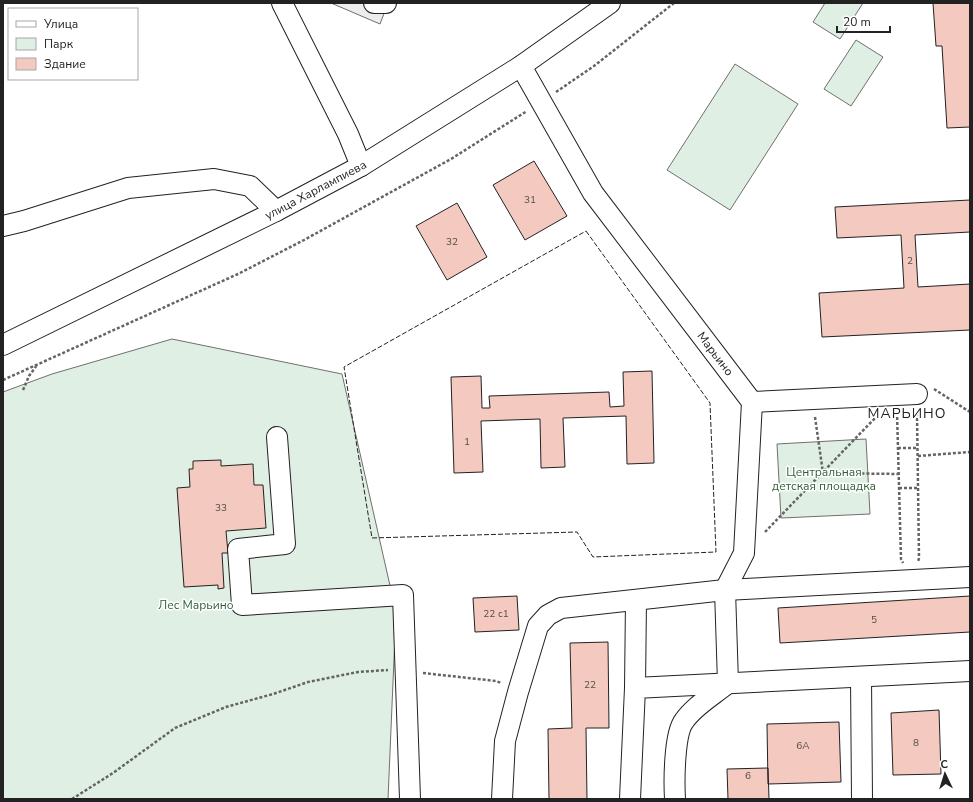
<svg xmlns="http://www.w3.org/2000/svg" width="973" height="802" viewBox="0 0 973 802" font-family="'Nunito Sans',sans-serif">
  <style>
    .green { fill: #e0efe3; stroke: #6f6f6f }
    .parking { fill: #ededed; stroke: #6f6f6f }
    .building { fill: #f3c9c0; stroke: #222 }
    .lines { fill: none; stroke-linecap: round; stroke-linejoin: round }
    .minor-casing { stroke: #222; stroke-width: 22 }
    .path { stroke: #646464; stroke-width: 2.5; stroke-dasharray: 3 2; stroke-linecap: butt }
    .minor { stroke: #fff; stroke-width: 20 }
    .fence { stroke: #222; stroke-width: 1; stroke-dasharray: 5 2; stroke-linecap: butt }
    .labels { text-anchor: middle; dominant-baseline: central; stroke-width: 3; stroke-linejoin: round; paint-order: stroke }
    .number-label { font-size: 10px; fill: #564c4a }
    .street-label { font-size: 12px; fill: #222; stroke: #fff }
    .park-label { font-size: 12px; fill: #2f5e38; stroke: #fff }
    .quarter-label { font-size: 14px; letter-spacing: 1px; fill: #222; stroke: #fff }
  </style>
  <rect width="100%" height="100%" fill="#fff"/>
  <path class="green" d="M825,3H863L840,39L813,22Z
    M856,40L883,57L851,106L824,89Z
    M735,64L798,104L730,210L667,170Z
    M172,339L342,374L396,612L388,799H3V392L52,374Z
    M866,439L870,514L781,518L777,444Z"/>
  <path class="parking" d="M331,3H366L385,11L380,24Z"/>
  <path class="building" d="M933,3H970V127L947,128L942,46H936Z
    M534,161L567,216L525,240L493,185Z
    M970,200V232L915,235L918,287L970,284V330L822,337L819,293L904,288L901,235L837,238L835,207Z
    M457,203L487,257L447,280L416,226Z
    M652,371L654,463L627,464L626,416L563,418L565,467L541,468L540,419L481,421L483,472L454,473L451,377L481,376L482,408H490L489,396L609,392L610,407L624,406L623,372Z
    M221,460V466L253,464L254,485H263L266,528L226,531L228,553H222L224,588L218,589V585L184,587L177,488L190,487L189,469H193V461Z
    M517,596L519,630L475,632L473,598Z
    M970,596V632L780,643L778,608Z
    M608,642L609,728H586L587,799H549L548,729L572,728L570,643Z
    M939,710L941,774L893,775L891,713Z
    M839,722L841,782L768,784L767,724Z
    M768,768L769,799H728L727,769Z"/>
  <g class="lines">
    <defs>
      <g id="minor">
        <path d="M282,3L348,134L361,166"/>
        <path d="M374,3H386"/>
        <path id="s1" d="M521,66L593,193L752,402L744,553L725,590L728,683"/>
        <path d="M3,226L24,221L128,188L214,179L250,186L276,211"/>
        <path id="s2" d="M3,345L276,211L361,166L521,66L610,3"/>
        <path d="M752,402L917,394"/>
        <path d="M277,437L285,544L238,549L242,605L403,595L410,799"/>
        <path d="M861,677L862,799"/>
        <path d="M635,688L636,600"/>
        <path d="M502,799L505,741L518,692L538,626L548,615L561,608L725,590L970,577"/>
        <path d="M630,799L635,688L970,671"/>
        <path d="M675,799C674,782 674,734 684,721C695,705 714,695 728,683"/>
      </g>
    </defs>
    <use href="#minor" class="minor-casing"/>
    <path class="path" d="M556,92L594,66L674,3
      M3,380L238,274L304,240L451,159L527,111
      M934,389L970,412
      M23,390L29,376L37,365
      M897,412L901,559L903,563
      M917,413L919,558L918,562
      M815,417L823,473L899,474
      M898,448H917
      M918,456L970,452
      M899,488H918
      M765,532L878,415
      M423,673L496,681L501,683
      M72,799L113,773L175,728L226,707L273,694L308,682L358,672L388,670"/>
    <use href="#minor" class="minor"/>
    <path class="fence" d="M586,231L710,403L716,552L593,557L577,532L372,538L344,367Z"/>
  </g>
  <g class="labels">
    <g class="number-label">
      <text x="530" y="200">31</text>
      <text x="452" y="242">32</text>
      <text x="910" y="261">2</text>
      <text x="467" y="442">1</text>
      <text x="221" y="508">33</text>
      <text x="496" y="614">22 с1</text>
      <text x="874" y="620">5</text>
      <text x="590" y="685">22</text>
      <text x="916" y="743">8</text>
      <text x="803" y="746">6А</text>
      <text x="748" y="776">6</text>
    </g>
    <g class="street-label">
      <text stroke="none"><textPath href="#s2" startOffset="349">улица Харлампиева</textPath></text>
      <text stroke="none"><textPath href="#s1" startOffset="348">Марьино</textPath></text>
    </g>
    <g class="park-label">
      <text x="824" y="472">Центральная<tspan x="824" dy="14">детская площадка</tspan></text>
      <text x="196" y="605">Лес Марьино</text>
    </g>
    <g class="quarter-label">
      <text x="907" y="413">МАРЬИНО</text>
    </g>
  </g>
  <rect width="973" height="802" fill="none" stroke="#222222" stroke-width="8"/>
  <rect x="8" y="8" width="130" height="72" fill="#ffffff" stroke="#a7a7a7"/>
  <rect x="16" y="21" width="20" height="6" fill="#ffffff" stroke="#a7a7a7"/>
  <text x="44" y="28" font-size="12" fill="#222222">Улица</text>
  <rect x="16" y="38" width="20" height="12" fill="#e0efe3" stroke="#a7a7a7"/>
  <text x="44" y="48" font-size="12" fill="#222222">Парк</text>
  <rect x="16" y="58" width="20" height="12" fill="#f3c9c0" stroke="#a7a7a7"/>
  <text x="44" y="68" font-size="12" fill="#222222">Здание</text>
  <g transform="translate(945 774) rotate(356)" stroke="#ffffff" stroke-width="3" paint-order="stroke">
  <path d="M0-3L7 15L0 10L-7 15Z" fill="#222222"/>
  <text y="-6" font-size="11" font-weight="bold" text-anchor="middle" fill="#222222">С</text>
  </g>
  <path d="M837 26v6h53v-6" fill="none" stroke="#222222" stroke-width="2"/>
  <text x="843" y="26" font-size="12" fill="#222222" stroke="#ffffff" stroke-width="3" paint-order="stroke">20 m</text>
</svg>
